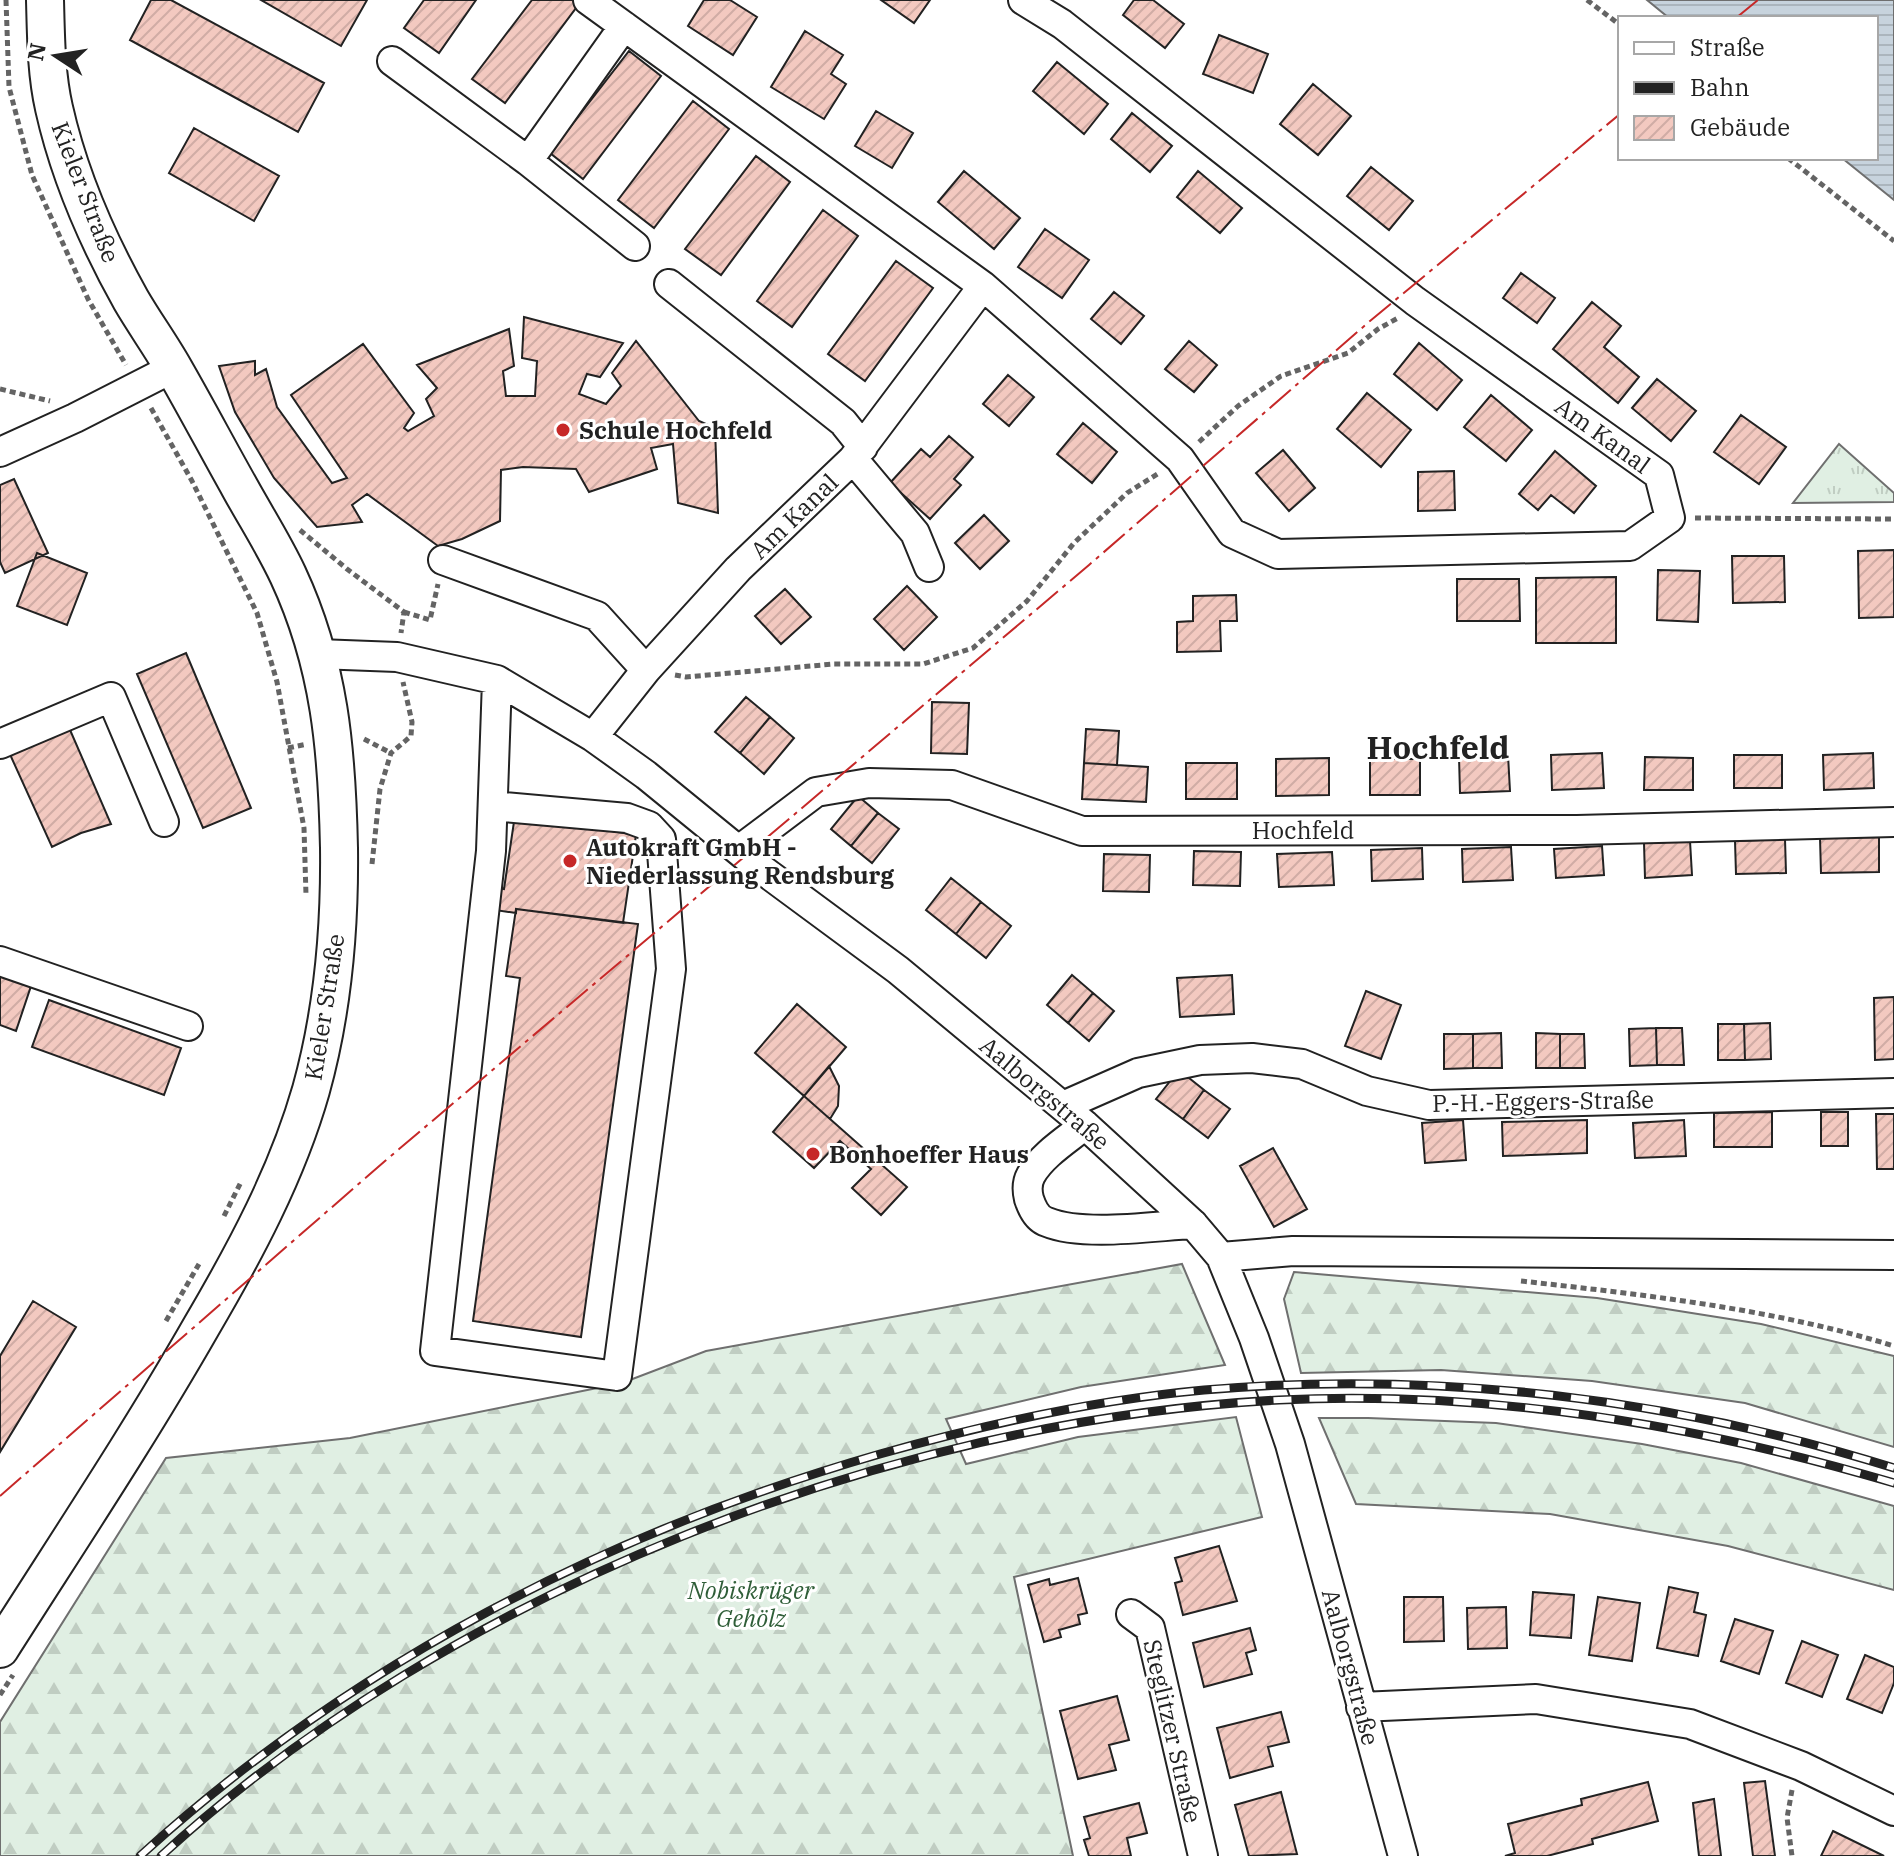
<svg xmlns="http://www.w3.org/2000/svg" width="1894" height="1856" viewBox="0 0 1894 1856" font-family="'IBM Plex Serif',serif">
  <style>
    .grass { fill: url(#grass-tufts); stroke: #6f6f6f; stroke-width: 2 }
    .forest { fill: url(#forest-firs); stroke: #6f6f6f; stroke-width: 2 }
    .water { fill: url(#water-rules); stroke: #6f6f6f; stroke-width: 2 }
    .building { fill: url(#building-hatch); stroke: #222; stroke-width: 2 }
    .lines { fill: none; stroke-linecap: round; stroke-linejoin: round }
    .minor-casing { stroke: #222; stroke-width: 32 }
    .major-casing { stroke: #222; stroke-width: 40 }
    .path { stroke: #646464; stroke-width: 5; stroke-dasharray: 6 4; stroke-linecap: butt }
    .minor { stroke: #fff; stroke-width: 28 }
    .major { stroke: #fff; stroke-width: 36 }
    .rail-casing { stroke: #222; stroke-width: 9 }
    .rail { stroke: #fff; stroke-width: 6; stroke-dasharray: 18; stroke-linecap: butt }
    .power { stroke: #c62828; stroke-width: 2; stroke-dasharray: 28 6 4 6; stroke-linecap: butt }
    .poi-dot { fill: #c62828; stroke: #fff; stroke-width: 3 }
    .labels { text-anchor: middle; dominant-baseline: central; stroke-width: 6; stroke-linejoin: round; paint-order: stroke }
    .street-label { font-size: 24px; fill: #222; stroke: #fff }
    .poi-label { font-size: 24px; font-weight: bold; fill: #222; stroke: #fff; text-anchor: start }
    .park-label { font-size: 24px; font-style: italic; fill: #2f5e38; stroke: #fff }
    .district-label { font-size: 32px; font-weight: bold; fill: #222; stroke: #fff }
  </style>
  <defs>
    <pattern id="grass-tufts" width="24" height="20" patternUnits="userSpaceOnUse" patternTransform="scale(2)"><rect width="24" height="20" fill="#e0efe3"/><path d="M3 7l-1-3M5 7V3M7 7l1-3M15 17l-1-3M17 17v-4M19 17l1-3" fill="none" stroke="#c0cdc2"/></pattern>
    <pattern id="forest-firs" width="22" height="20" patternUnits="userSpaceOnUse" patternTransform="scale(2)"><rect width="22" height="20" fill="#e0efe3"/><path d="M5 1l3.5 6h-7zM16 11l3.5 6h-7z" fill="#c0cdc2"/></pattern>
    <pattern id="water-rules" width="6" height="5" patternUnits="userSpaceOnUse" patternTransform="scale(2)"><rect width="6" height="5" fill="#c7d3dd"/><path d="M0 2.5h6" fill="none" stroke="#abb5bd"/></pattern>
    <pattern id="building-hatch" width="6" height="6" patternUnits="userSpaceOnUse" patternTransform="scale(2)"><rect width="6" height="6" fill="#f3c9c0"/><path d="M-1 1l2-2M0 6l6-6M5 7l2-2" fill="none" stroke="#d0aca5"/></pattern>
  </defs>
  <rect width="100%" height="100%" fill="#fff"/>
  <path class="grass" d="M1839,444L1894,493V502L1793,503Z"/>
  <path class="forest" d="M1182,1264L1225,1365L1081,1387L946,1419L966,1464L1078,1437L1236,1417L1262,1517L1014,1577L1073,1856H0V1722L166,1458L350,1438L622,1383L706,1351Z
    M1294,1272L1597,1298L1761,1324L1894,1356V1447L1745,1403L1592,1381L1441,1370L1301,1373L1284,1299Z
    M1368,1418L1496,1423L1642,1444L1741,1463L1894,1506V1590L1728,1546L1550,1514L1356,1504L1319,1418Z"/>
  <path class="water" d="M1647,0H1894V200L1842,158H1876V18H1669Z"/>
  <path class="building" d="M151,0H171L324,83L298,132L130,40Z
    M261,0H367L341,46Z
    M424,0H476L439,53L404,28Z
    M532,0H582L505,103L472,79Z
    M704,0H730L757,17L733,55L688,26Z
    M881,0H930L914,23Z
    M1134,0H1153L1184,24L1165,48L1123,15Z
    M805,31L843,55L831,74L846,84L824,119L771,87Z
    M1219,35L1268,54L1253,93L1203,74Z
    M629,51L661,76L583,179L550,153Z
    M1057,62L1108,104L1084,134L1033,91Z
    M1313,84L1351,116L1318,155L1280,124Z
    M693,101L729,129L654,228L618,200Z
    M876,111L913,133L892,168L855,146Z
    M1132,113L1172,146L1150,172L1111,139Z
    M194,128L279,176L254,221L169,173Z
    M756,156L790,182L721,275L685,249Z
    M1371,167L1413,201L1389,230L1347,196Z
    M964,171L1020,218L994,249L938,202Z
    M1198,171L1242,208L1220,233L1177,197Z
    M823,210L858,236L792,327L757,301Z
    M1045,229L1089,260L1062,298L1018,267Z
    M896,261L933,288L865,381L828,354Z
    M1521,273L1555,298L1537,323L1503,298Z
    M1114,292L1144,316L1121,344L1091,319Z
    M1592,302L1621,326L1604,347L1639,377L1618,403L1553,349Z
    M524,317L623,343L600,377L587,374L579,394L606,404L621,386L612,373L636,341L699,421L715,428L718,513L678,503L673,444L651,448L657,469L589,492L576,469L523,467L501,470L500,521L462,539L438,546L367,494L352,505L362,522L317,527L274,478L235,412L219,366L255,361V375L266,369L277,407L332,483L347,478L291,395L363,344L414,413L404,428L408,431L434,416L426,399L437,388L417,365L509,329L514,366L503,371L506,396H535L537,361L522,358Z
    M1189,341L1217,365L1194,392L1165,369Z
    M1419,343L1462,380L1437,410L1394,374Z
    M1008,375L1034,397L1009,426L983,404Z
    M1657,379L1696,411L1671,441L1632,408Z
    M1367,393L1411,430L1381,467L1337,429Z
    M1491,395L1532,430L1506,461L1464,427Z
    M1741,415L1786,447L1759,484L1714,452Z
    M1083,423L1117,452L1092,483L1057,454Z
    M949,436L973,457L954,479L961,485L930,519L890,483L921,449L930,457Z
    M1283,450L1315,488L1289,511L1256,473Z
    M1555,451L1596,486L1574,513L1551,495L1538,510L1519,494Z
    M1454,471L1455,510L1418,511V472Z
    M14,479L48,553L5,573L0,562V485Z
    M984,515L1009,541L980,569L955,543Z
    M1894,550V617L1859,618L1858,551Z
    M37,553L87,573L67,625L17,606Z
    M1732,556H1784L1785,602L1733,603Z
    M1658,570L1700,571L1698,622L1657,620Z
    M1616,577V643H1536V578Z
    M1457,579H1519L1520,621H1457Z
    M907,586L937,617L904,650L874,619Z
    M785,589L811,617L781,644L755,616Z
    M1236,595L1237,621H1220L1221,651L1177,652V622L1193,621V596Z
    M186,653L251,808L203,828L137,674Z
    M746,697L770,717L740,753L715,732Z
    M932,702L969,703L967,754L931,753Z
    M770,717L794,738L764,774L740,753Z
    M67,723L111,824L81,833L52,847L8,750Z
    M1086,729L1119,731L1117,765L1084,763Z
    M1602,753L1604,788L1552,790L1551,755Z
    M1873,753L1874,788L1824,790L1823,755Z
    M1508,755L1510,791L1460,793L1459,757Z
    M1734,755H1782V788H1734Z
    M1645,757L1693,758V790H1644Z
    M1329,758V795L1276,796V759Z
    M1370,759H1420V795H1370Z
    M1084,763L1148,767L1146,802L1082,799Z
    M1186,763H1237V799H1186Z
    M858,796L878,813L851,846L831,829Z
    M878,813L899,829L872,863L851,846Z
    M515,815L636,835L623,923L516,909V913L495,910L498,888L504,889Z
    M1879,837V872L1821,873L1820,838Z
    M1785,839L1786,873L1736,874L1735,841Z
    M1690,841L1692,875L1645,878L1644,843Z
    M1602,846L1604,875L1556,878L1554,849Z
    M1511,847L1513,880L1463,882L1462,849Z
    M1422,848L1423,879L1372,881L1371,850Z
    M1194,851L1241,852L1240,886L1193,885Z
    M1332,852L1334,885L1279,887L1277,854Z
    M1104,854L1150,855L1149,892L1103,891Z
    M951,878L981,902L956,934L926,910Z
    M981,902L1011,926L986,958L956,934Z
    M516,909L638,924L581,1337L473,1321L520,978L506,976Z
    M0,972L32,983L16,1031L0,1025Z
    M1072,975L1093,993L1068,1023L1047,1005Z
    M1232,975L1234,1014L1180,1017L1177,978Z
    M1366,991L1401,1005L1381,1059L1345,1046Z
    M1093,993L1114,1011L1089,1041L1068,1023Z
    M1894,997V1059L1875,1060L1874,998Z
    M49,1000L181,1048L164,1095L32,1047Z
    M797,1004L846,1047L804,1096L755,1053Z
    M1770,1023L1771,1059L1745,1060L1744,1024Z
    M1718,1024H1744L1745,1060H1718Z
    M1656,1028L1657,1065L1630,1066L1629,1029Z
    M1656,1028H1682L1684,1065H1657Z
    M1501,1033L1502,1068H1473V1034Z
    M1536,1033L1560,1034V1068H1536Z
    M1444,1034H1473V1068L1444,1069Z
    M1560,1034H1584L1585,1068H1560Z
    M829,1066L839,1086L838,1106L830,1119L804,1096Z
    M1179,1070L1204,1090L1183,1119L1156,1099Z
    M1204,1090L1230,1109L1208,1138L1183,1119Z
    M804,1096L907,1187L881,1215L852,1188L871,1169L840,1141L814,1168L773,1132Z
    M1772,1112V1147H1714V1113Z
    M1821,1112H1848V1146H1821Z
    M1876,1114H1894V1169H1877Z
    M1463,1120L1466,1160L1425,1163L1422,1123Z
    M1587,1120V1153L1503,1156L1502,1122Z
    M1684,1120L1686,1156L1635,1158L1633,1123Z
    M1273,1148L1307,1209L1274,1227L1240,1166Z
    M33,1301L76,1327L0,1452V1356Z
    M1219,1546L1237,1601L1183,1615L1175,1583L1182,1581L1175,1558Z
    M1078,1578L1087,1613L1078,1615L1080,1624L1059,1630L1061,1637L1044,1642L1028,1585L1049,1579L1050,1585Z
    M1669,1587L1698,1593L1694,1612L1706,1615L1698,1656L1657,1648Z
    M1533,1592L1574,1595L1571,1638L1530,1635Z
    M1404,1597H1443L1444,1641L1404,1642Z
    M1598,1597L1640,1603L1632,1661L1589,1655Z
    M1506,1607L1507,1648L1468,1649L1467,1608Z
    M1735,1619L1773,1631L1759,1674L1721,1661Z
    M1250,1628L1256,1650L1246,1653L1252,1674L1204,1687L1193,1643Z
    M1802,1641L1838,1655L1822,1697L1786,1683Z
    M1865,1655L1894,1667V1683L1882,1713L1847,1699Z
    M1117,1696L1129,1740L1109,1745L1116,1770L1078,1779L1060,1711Z
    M1281,1712L1289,1742L1268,1747L1273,1766L1230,1778L1217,1728Z
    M1765,1781L1775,1856H1753L1744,1783Z
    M1648,1782L1658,1821L1592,1839L1593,1844L1547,1856H1505L1515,1853L1508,1824L1582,1805L1581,1799Z
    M1281,1792L1297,1854L1249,1856L1235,1805Z
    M1714,1799L1721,1856H1699L1693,1803Z
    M1139,1803L1147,1833L1127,1838L1131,1856H1089L1084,1840L1090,1838L1084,1817Z
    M1833,1831L1884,1856H1821Z"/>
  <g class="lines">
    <defs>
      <path id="minor" d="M588,0L983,286L1180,459L1232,533L1278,554L1630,546L1670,518L1659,475L1415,301L1062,24L1023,0
        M392,61L528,161L635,246
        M528,161L624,26
        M669,284L843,422L863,447
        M0,452L75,418L173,368
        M853,459L915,533L929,567
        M443,560L597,616L646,670
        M318,654L397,657L497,680L593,737L646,775L760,868L898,970L1085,1125L1193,1224L1221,1257L1254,1338L1290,1444L1403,1856
        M593,737L646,670L738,569L853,459L983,286
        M0,744L111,697L164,822
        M493,806L627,818L649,826L661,839L671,969L617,1376L435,1351L491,851L497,680
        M739,850L816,792L869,783L952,785L1082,831L1577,830L1894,822
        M0,961L188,1026
        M1063,1106L1138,1073L1200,1060L1252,1058L1302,1064L1367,1091L1429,1105L1894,1093
        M1085,1125C1068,1139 1042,1155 1031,1175C1027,1182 1027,1191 1029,1199C1032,1208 1037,1219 1047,1222C1083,1237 1154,1226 1193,1224
        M1221,1257L1293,1251L1894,1255
        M1131,1614L1150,1628L1203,1856
        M1361,1707L1536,1699L1690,1724L1801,1766L1894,1811"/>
      <path id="major" d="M0,1649C68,1542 138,1437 201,1327C245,1252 287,1174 311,1090C333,1011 340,930 339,848C337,751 330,665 288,575C274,545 256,517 240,488C218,449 197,409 174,369C161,346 145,324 131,300C98,241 69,175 54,108C46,73 46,36 45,0"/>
    </defs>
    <use href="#minor" class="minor-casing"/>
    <use href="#major" class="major-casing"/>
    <path class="path" d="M6,0L9,87L32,175L88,299L126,365
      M1587,0L1620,25
      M1788,158L1894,241
      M0,389L50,401
      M151,408L192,481L257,613L277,682L304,828L306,895
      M1199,442L1238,406L1281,376L1348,353L1378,329L1398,318
      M1695,518L1894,519
      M300,530L347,569L404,612L401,633
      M404,612L430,620L438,584
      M675,675L686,677L834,664H923L973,648L1027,601L1074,543L1127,493L1159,473
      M364,739L391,753
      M288,748L307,744
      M372,864L380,789L391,753L411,736L412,722L403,682
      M224,1216L241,1182
      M1521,1281C1646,1295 1774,1309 1894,1346
      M166,1321L199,1264
      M0,1695L13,1675
      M1792,1790L1787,1818L1792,1856"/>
    <use href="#minor" class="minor"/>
    <use href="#major" class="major"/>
    <defs>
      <path id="rail" d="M140,1856C351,1664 607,1532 880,1454C986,1424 1094,1400 1204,1390C1436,1370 1672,1398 1894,1468
        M161,1856C450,1591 890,1420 1279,1400C1487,1390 1695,1424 1894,1483"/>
    </defs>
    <use href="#rail" class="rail-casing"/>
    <use href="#rail" class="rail"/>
    <path class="power" d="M1736,18L1758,0
      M0,1496L385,1161L1089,565L1370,321L1620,114"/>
  </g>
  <g class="poi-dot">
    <circle cx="563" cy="430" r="8"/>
    <circle cx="570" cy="861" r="8"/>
    <circle cx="813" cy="1154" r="8"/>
  </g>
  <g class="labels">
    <g class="street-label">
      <text transform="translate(86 192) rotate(69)">Kieler Straße</text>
      <text transform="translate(1603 435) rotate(36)">Am Kanal</text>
      <text transform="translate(794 516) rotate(-44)">Am Kanal</text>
      <text x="1303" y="830">Hochfeld</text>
      <text transform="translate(324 1007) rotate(-81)">Kieler Straße</text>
      <text transform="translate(1045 1093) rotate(40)">Aalborgstraße</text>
      <text transform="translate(1543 1101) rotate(-1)">P.-H.-Eggers-Straße</text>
      <text transform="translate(1351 1667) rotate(75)">Aalborgstraße</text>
      <text transform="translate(1173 1731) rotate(77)">Steglitzer Straße</text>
    </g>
    <g class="poi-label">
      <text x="579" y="430">Schule Hochfeld</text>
      <text x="586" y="847">Autokraft GmbH -<tspan x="586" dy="28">Niederlassung Rendsburg</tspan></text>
      <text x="829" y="1154">Bonhoeffer Haus</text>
    </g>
    <g class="park-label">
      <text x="751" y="1590">Nobiskrüger<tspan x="751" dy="28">Gehölz</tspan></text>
    </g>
    <g class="district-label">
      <text x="1438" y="747">Hochfeld</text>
    </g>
  </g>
  <rect x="1618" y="16" width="260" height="144" fill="#ffffff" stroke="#a7a7a7" stroke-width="2"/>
  <rect x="1634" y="42" width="40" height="12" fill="#ffffff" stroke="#a7a7a7" stroke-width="2"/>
  <text x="1690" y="56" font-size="24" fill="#222222">Straße</text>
  <rect x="1634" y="82" width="40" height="12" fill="#222222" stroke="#a7a7a7" stroke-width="2"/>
  <text x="1690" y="96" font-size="24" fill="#222222">Bahn</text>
  <rect x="1634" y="116" width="40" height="24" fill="url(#building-hatch)" stroke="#a7a7a7" stroke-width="2"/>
  <text x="1690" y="136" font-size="24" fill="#222222">Gebäude</text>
  <g transform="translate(56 56) rotate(282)" stroke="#ffffff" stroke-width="6" paint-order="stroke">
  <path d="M0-6L14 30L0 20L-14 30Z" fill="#222222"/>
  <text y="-12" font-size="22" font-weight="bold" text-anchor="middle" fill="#222222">N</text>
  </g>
</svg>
